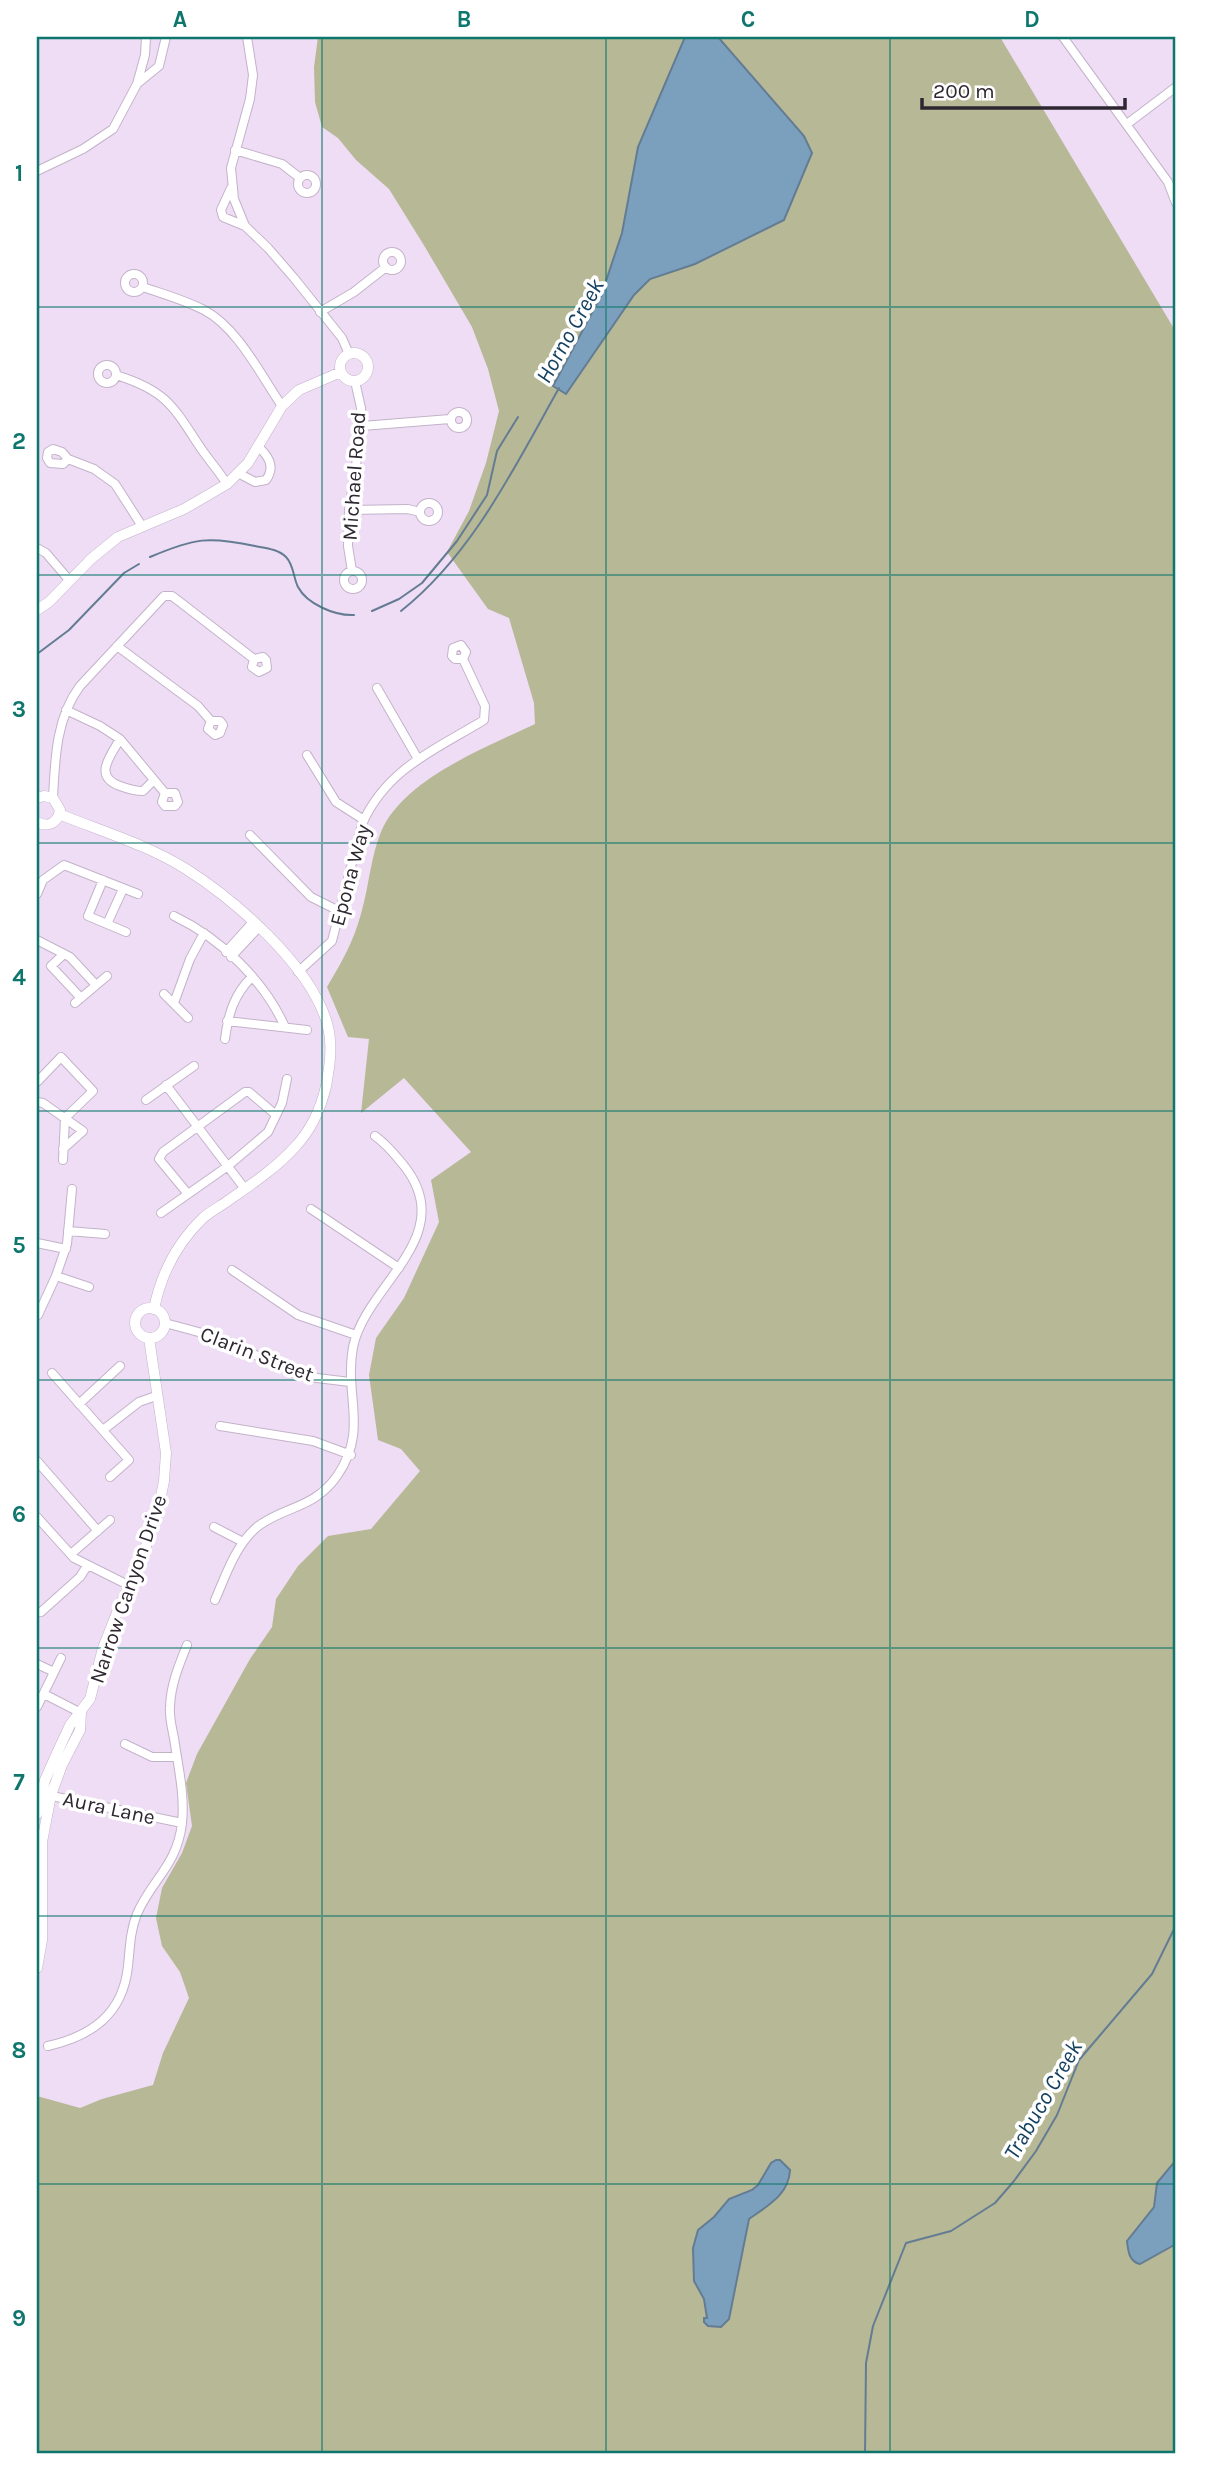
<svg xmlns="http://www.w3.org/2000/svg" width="1213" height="2491" viewBox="0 0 1213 2491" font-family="Karla,sans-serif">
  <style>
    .green { fill: #b6b896 }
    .water { fill: #7ba0be; stroke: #647c93; stroke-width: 2 }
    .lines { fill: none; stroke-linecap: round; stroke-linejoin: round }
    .stream { stroke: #647c93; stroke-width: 2 }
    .minor-casing { stroke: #c3b3c9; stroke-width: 10 }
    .tertiary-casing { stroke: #c3b3c9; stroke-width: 11 }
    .minor { stroke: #fff; stroke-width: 8 }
    .tertiary { stroke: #fff; stroke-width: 10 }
    .grid { fill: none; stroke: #0f766e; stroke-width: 2; stroke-opacity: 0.55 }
    .labels { text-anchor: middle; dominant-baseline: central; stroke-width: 7; stroke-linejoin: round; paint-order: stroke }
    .street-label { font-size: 21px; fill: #2e2730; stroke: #fff }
    .water-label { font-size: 23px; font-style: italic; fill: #133f5f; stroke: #fff }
    .neatline { fill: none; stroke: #0f766e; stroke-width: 2.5 }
    .grid-label { font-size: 23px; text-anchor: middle; font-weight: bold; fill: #0f766e }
  </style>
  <rect width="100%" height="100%" fill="#eeddf4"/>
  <path class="green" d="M318,37H1000L1176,332V2454H37V2096L80,2108L102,2099L153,2085L163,2053L189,1998L180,1972L162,1946L156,1918L162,1888L182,1853L192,1826L186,1783L197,1754L250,1659L272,1627L276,1599L298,1566L328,1536L371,1529L420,1471L401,1449L378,1440L369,1375L376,1338L404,1298L439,1222L431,1180L471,1152L404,1078L361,1113L369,1039L348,1037L327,987C343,960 354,941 362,910C369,885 371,856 381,832C403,779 487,747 535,724L534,703L509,618L488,609L447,552L469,511L486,463L499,411L488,369L472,327L425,247L389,189L356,160L338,138L322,127L315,102L314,67Z"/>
  <path class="water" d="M685,37H718L804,136L812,153L784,220L695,264L650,279L634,295L566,394L553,386L601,296L622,233L638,147Z
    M776,2160H780L790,2170C789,2195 767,2206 749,2219L729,2319L721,2327L708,2326L704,2322V2318H707L704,2299L694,2281L693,2248L698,2230L714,2217L729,2199L752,2190L758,2185L771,2163Z
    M1176,2160V2244L1140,2264C1129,2262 1128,2250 1127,2241L1154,2207L1157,2183Z"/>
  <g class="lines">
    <path class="stream" d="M150,557C195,538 208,536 255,546C265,548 278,549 286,557C294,565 293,577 298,587C307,604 335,616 354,615
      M372,611L399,599L422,583L457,541L487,495L497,451L518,417
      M401,611C473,554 515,466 559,388
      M37,654L69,630L124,573L139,564
      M865,2454L866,2363L873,2326L906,2243L951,2231L995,2203L1014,2181L1036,2151L1057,2115L1079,2060L1152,1974L1176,1925"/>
    <defs>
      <path id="minor" d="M247,37L253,75L250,99L231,168L234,199L245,226L268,248L294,278L342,338L349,354
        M1063,37L1168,182L1176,203
        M137,84L159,66L166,37
        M1127,124L1176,87
        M235,150L282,164L300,178
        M37,171L83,149L113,129L137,84L145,55L146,37
        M298 184a9 9 0 1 1 18 0a9 9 0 1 1-18 0Z
        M231,188L221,210L223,217L245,226
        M383 261a9 9 0 1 1 18 0a9 9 0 1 1-18 0Z
        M125 283a9 9 0 1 1 18 0a9 9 0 1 1-18 0Z
        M143,287C163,294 185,300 204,310C238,328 260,374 282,406
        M320,312L354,292L386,267
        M98 374a9 9 0 1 1 18 0a9 9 0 1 1-18 0Z
        M116,375C164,390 172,404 198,444C207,458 218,470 227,484
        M451 420a8 8 0 1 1 16 0a8 8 0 1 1-16 0Z
        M362,426L450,419
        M68,459L63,464L50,463L47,458L48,452L53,449L62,452L68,459L94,469L115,484L142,526
        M238,473L255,482L266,480C276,466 268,456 258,446
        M420 512a9 9 0 1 1 18 0a9 9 0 1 1-18 0Z
        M349,510L408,509L420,512
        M37,548L46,553L69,580
        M344 580a9 9 0 1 1 18 0a9 9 0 1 1-18 0Z
        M352,571L348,546L349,510L362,426L361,408L355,381
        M117,646L198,706L211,721H220L223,725L220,733L215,735L208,729L211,721
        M377,688L418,759
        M66,710L100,726L120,739L165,793H175L178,802L175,806H165L162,802L165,793
        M120,739C110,757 93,776 120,786C128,789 134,791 143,791L154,780
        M307,755L336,802L364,820
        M53,798C55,759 56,718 80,686L164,596H172L180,602L254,659L263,657L266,660L267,668L259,672L252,667L254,659
        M250,835L311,897L341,912
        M103,880L88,916L126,932
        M37,894L43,880L64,865L138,894
        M174,916C220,938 264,980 285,1027
        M107,924L123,889
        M37,940L70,957L96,985
        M226,952L253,922
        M64,954L51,966L81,998
        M231,957L258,928
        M298,972L332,941L362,824C387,768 435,750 484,720L485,706L463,659L466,652L461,645L453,648L452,656L455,659H463
        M164,994L188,1018
        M75,1003L107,976
        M174,1003L190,959L204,933
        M227,1021L307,1030
        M225,1039C228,1015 234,994 252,977
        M37,1082L61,1057L93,1091L65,1118L63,1160
        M166,1085L245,1189
        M146,1100L194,1066
        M37,1102L43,1103L83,1131L63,1149
        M188,1194L159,1159L163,1152L245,1092H249L276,1115
        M311,1209L399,1268
        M161,1213L228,1166L268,1132L282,1103L287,1079
        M68,1231L105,1234
        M37,1243L66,1249
        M232,1270L298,1315L356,1335
        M56,1276L89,1287
        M38,1315L56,1276L67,1244L72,1189
        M165,1323L217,1337L294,1373L317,1378L350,1382
        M52,1373L129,1460L110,1477
        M79,1404L120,1366
        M220,1426L313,1441L351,1455
        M103,1430L139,1402L156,1396
        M37,1461L98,1531
        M37,1517L74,1558L128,1585
        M214,1527L243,1542
        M71,1554L110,1520
        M215,1600C226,1575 235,1546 257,1527C284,1506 314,1509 337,1476C369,1430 344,1396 353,1347C366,1284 459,1237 405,1167C395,1155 388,1145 375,1136
        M41,1612L80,1577L87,1566
        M37,1664L54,1672
        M44,1694L81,1713
        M37,1707L61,1658
        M125,1744L152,1757H176
        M47,1795L182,1823
        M48,2046C92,2036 123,2014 128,1966C130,1948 130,1931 137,1914C152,1879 177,1866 182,1823C185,1795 178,1766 174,1738C172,1728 169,1717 170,1706C171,1684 179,1665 187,1645"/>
      <path id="tertiary" d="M340 367a14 14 0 1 1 28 0a14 14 0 1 1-28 0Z
        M37,610L49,602L91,559L118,537L184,509L227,484L248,463L282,406L299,390L341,372
        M37,798L44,796L53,798L60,810C58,823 48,828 37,822
        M59,814C101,831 148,845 186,869C235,900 310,965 327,1023C333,1044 330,1065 326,1086C321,1108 311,1130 295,1147C276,1168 252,1184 229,1200C221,1206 211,1211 203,1218C177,1243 161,1274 154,1309
        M135 1323a15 15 0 1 1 30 0a15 15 0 1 1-30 0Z
        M37,1814L45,1780L57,1753L70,1725L90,1699L103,1648L116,1615L146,1546L158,1511L164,1481L166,1453L149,1338
        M37,1968L42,1940V1842L51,1795L62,1765L80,1730L81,1713"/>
    </defs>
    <use href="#minor" class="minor-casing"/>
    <use href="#tertiary" class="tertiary-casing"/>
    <use href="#minor" class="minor"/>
    <use href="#tertiary" class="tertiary"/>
  </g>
  <path class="grid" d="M322,37V2454M606,37V2454M890,37V2454M37,307H1176M37,575H1176M37,843H1176M37,1111H1176M37,1380H1176M37,1648H1176M37,1916H1176M37,2184H1176"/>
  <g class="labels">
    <g class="street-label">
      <text transform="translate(354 476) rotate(-86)">Michael Road</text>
      <text transform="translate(350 875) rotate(-75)">Epona Way</text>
      <text transform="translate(257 1354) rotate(21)">Clarin Street</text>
      <text transform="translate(128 1589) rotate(-71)">Narrow Canyon Drive</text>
      <text transform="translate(109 1808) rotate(12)">Aura Lane</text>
    </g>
    <g class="water-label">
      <text transform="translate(570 331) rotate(-61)">Horno Creek</text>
      <text transform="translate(1043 2100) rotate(-60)">Trabuco Creek</text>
    </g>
  </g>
  <rect width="1213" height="2491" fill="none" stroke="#ffffff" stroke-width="77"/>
  <path d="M922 98v10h203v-10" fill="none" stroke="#2e2730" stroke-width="3.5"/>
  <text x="933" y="98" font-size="21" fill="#2e2730" stroke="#ffffff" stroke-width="5" paint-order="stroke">200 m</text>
  <rect x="38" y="38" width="1136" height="2414" class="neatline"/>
  <g class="grid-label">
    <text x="180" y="27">A</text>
    <text x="464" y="27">B</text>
    <text x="748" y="27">C</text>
    <text x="1032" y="27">D</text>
    <text x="19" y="181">1</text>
    <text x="19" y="449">2</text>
    <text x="19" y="717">3</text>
    <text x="19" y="985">4</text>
    <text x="19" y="1253">5</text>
    <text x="19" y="1522">6</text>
    <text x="19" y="1790">7</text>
    <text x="19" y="2058">8</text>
    <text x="19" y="2326">9</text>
  </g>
</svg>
